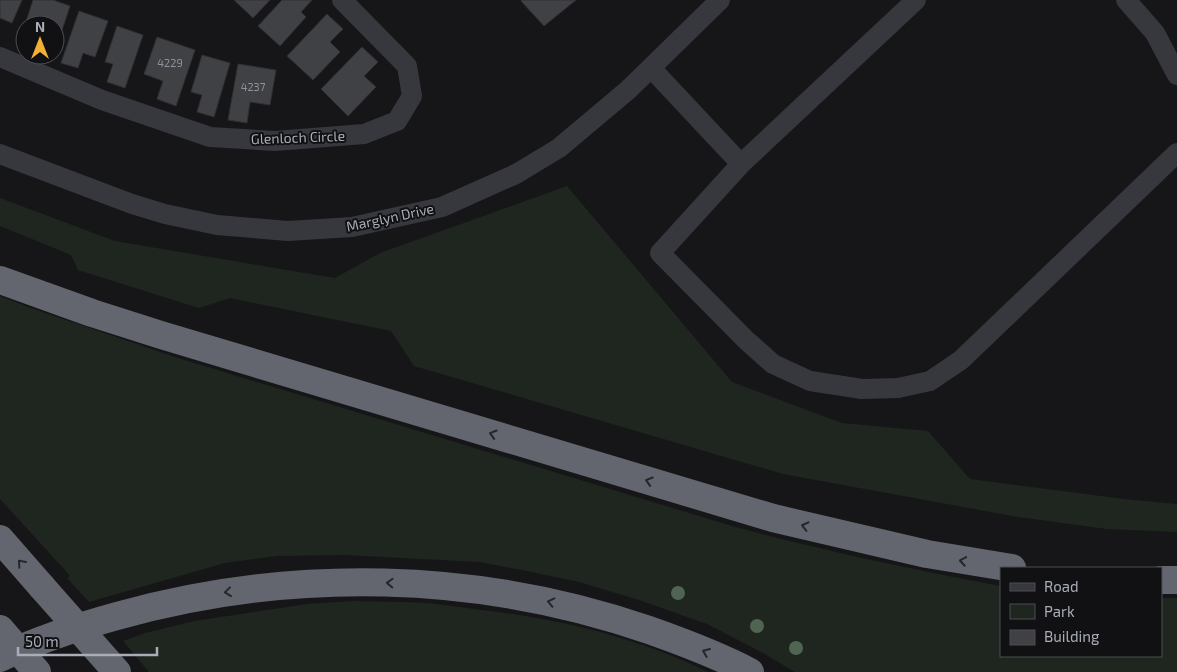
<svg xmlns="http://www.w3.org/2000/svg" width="1177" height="672" viewBox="0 0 1177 672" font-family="'Exo 2',sans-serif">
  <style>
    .green { fill: #1e261f }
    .building { fill: #404145; stroke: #303034 }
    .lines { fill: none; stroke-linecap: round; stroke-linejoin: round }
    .minor { stroke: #37383d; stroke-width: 20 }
    .highway { stroke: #63666e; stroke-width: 28 }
    .highway-bridge { stroke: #63666e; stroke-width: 28 }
    .tree { fill: #506452 }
    .oneway { stroke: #26262a }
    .labels { text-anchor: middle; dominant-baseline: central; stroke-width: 4; stroke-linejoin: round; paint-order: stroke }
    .number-label { font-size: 11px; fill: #8e929b }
    .street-label { font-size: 14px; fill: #a8adb8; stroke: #111113 }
  </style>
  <rect width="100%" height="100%" fill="#161618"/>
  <path class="green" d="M567,186L732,382L842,423L928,431L970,479L1124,499L1177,504V532L1107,529L1018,517L783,474L414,366L391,331L230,298L199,308L78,270L71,255L0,226V198L115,241L335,278L380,253Z
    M0,296L25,306L178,358L732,526C821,550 910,569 1001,586V656H1161V598H1177V672H795L763,653L707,624L639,600L579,582L522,570L479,562L345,555L277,556L225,563L89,602L67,578L70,576L64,569L0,499Z
    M353,601C377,602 401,601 425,603C441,604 458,607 474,609C555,618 634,636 708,672H149L123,641L145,633L194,621L307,604Z"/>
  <path class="building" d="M0,0H22L12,23L0,18Z
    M33,0H53L70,6L55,51V25H25V28H24Z
    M234,0H270L253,18Z
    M282,0H312L301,12L306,17L280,46L258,26Z
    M522,0H576L544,26L521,1Z
    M79,11L108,21L95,57L83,53L78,68L61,63Z
    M327,14L343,29L330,42L340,52L313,80L287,56Z
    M117,26L143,35L125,88L107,82L113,64L105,62Z
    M157,37L195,50L176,106L157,99L163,81L144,74Z
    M362,47L378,62L364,76L376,87L348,116L321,89Z
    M37,55H54L52,60Z
    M202,55L230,63L214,117L197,112L202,95L191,92Z
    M238,64L276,70L270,105L250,102L247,123L228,120Z"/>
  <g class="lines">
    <path class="minor" d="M916,0L741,164L660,253L746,340L773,364L810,381L862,389L898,388L930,381L961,360L1177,153
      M1126,0L1155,33L1177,75
      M0,57L102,100L210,137L275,141L364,134L397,121L412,96L407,66L342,0
      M651,68L741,164
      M0,154L132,204L165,214L217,225L288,231L352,227L442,207L516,174L559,148L628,90L720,0"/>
    <path class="highway" d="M0,280L92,313L161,335L773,518L927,554L1012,568
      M0,539L42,587
      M1161,580H1177
      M0,658C37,640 77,627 117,616C292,567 478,571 649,630C683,642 718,655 750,672"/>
    <path class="highway-bridge" d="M42,587L117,672
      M0,629L37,672"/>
  </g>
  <g class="tree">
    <circle cx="678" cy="593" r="7"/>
    <circle cx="757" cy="626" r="7"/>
    <circle cx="796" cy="648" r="7"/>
  </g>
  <defs><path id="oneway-chevron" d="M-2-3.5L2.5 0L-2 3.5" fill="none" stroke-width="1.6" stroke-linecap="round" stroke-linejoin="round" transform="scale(1.25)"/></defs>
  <g class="oneway">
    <use href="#oneway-chevron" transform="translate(493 434) rotate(-163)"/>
    <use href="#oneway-chevron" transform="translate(649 481) rotate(-163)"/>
    <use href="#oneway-chevron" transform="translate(805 526) rotate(-166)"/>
    <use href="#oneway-chevron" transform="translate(963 561) rotate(-170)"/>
    <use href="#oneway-chevron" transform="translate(21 563) rotate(-131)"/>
    <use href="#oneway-chevron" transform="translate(390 583) rotate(-178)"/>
    <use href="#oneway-chevron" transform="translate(228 592) rotate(173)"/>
    <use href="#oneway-chevron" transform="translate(551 602) rotate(-167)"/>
    <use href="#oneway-chevron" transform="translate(706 652) rotate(-157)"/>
  </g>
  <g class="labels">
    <g class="number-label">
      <text x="170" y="62">4229</text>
      <text x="253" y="86">4237</text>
    </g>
    <g class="street-label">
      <text transform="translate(298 137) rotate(-2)">Glenloch Circle</text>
      <text transform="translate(390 217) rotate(-12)">Marglyn Drive</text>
    </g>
  </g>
  <rect x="1000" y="567" width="162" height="90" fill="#111113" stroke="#4d4f55"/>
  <rect x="1010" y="583" width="25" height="8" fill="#37383d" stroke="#4d4f55"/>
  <text x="1044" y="592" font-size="15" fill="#a8adb8">Road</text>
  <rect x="1010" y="604" width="25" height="15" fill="#1e261f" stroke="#4d4f55"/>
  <text x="1044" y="617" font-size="15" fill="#a8adb8">Park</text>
  <rect x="1010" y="630" width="25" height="15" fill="#404145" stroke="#4d4f55"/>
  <text x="1044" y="642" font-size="15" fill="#a8adb8">Building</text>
  <g transform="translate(40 40)"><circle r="24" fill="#111113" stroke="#4d4f55"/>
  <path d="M0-4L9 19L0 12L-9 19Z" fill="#f2b134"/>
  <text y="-8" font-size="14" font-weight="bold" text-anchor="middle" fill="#a8adb8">N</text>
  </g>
  <path d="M18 647v8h139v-8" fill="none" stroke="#a8adb8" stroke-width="2.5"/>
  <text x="25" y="647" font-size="15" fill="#a8adb8" stroke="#111113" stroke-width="4" paint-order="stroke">50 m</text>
</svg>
